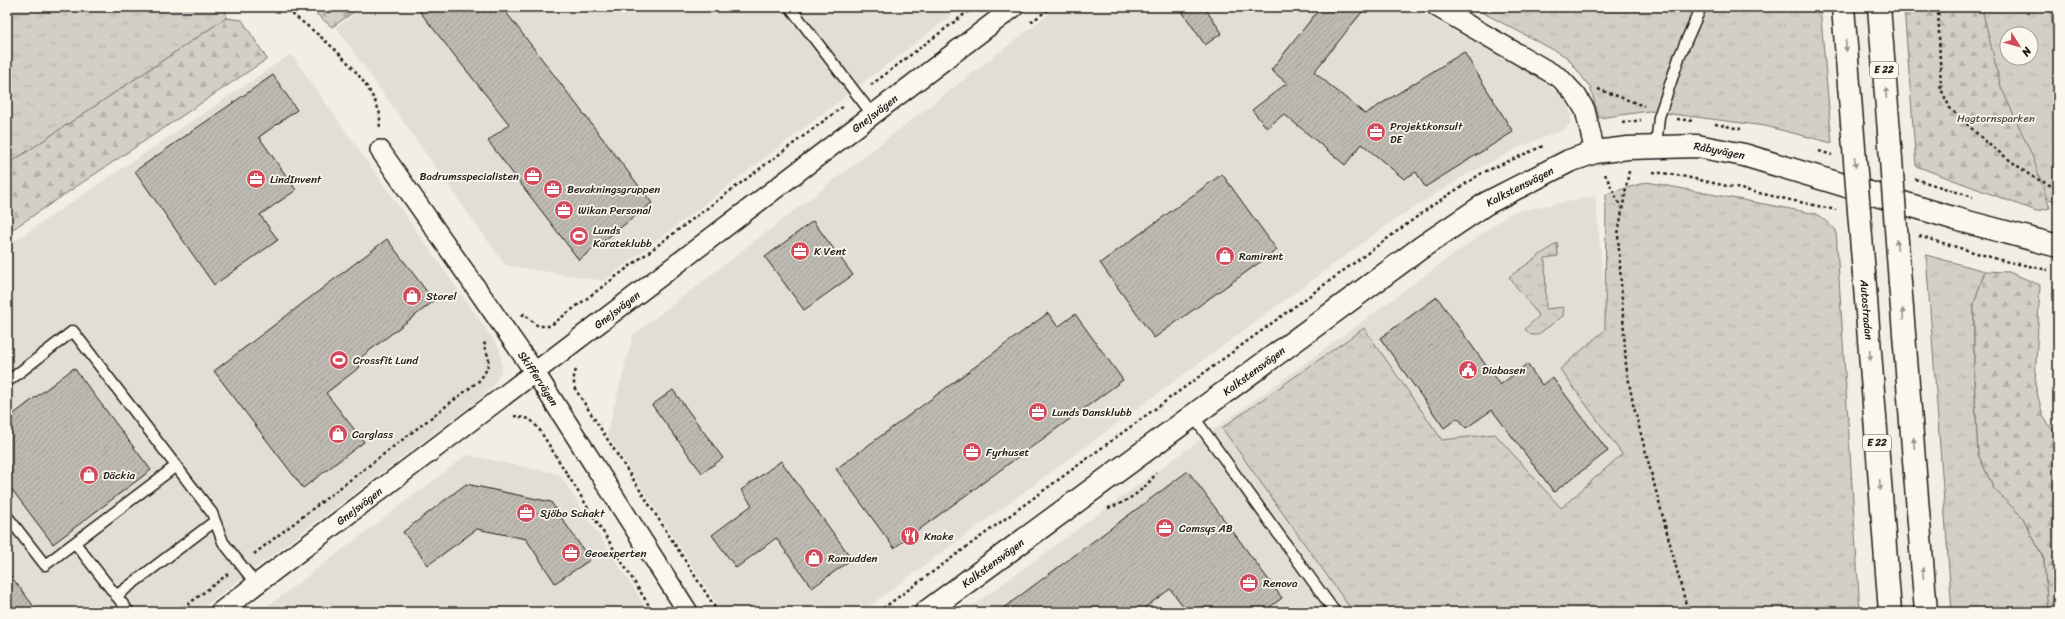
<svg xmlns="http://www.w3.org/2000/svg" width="2065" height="619" viewBox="0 0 2065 619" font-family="Sriracha,sans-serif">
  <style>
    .built { fill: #e2ded5 }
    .grass { fill: url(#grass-tufts); stroke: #777671; fill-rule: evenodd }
    .forest { fill: url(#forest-firs); stroke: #777671 }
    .building { fill: url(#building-hatch); stroke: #1c1c1c }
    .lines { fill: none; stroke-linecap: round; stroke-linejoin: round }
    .service-casing { stroke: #1c1c1c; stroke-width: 13 }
    .minor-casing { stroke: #1c1c1c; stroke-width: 22 }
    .tertiary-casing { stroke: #1c1c1c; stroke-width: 25 }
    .motorway-casing { stroke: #1c1c1c; stroke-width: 25 }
    .path { stroke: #1c1c1c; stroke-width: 2.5; stroke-dasharray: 3 3; stroke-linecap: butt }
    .service { stroke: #fbf7ec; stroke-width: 10 }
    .minor { stroke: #fbf7ec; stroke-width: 19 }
    .tertiary { stroke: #fbf7ec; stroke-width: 22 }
    .motorway { stroke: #fbf7ec; stroke-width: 22 }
    .motorway-bridge-casing { stroke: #1c1c1c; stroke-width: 25; stroke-linecap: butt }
    .motorway-bridge { stroke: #fbf7ec; stroke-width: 22 }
    .oneway { fill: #97948e }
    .labels { text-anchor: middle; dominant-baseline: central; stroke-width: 3.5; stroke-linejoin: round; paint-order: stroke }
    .shield { fill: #fbf7ec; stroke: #5f5e5a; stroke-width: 1 }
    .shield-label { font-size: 10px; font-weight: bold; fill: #1c1c1c }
    .street-label { font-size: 11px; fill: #1c1c1c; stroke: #fbf7ec }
    .park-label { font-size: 11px; fill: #53524f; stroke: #fbf7ec }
    .poi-label { font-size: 11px; fill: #1c1c1c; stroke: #fbf7ec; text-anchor: start }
  </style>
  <defs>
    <pattern id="grass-tufts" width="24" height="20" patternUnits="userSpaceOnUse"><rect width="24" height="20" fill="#d2cfc6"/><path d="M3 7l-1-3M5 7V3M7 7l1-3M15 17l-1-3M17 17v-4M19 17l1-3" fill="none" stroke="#b4b1aa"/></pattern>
    <pattern id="forest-firs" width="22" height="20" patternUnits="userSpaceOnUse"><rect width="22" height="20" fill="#d2cfc6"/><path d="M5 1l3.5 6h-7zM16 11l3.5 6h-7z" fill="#b4b1aa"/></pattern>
    <pattern id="building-hatch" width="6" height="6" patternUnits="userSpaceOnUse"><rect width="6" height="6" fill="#bdbab1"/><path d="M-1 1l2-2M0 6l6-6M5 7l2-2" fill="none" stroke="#a29f98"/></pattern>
  </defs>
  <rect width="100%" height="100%" fill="#f2eee4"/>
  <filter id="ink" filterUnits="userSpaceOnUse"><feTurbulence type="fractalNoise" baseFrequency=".025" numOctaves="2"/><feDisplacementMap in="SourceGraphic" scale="8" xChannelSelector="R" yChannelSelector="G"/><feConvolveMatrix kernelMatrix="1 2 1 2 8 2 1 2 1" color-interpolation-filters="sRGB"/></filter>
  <g filter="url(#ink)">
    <path class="built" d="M365,7H962L604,281L505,265L336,27Z
      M1058,7H1411L1534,75L1563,97L1572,115L1570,124L1561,131L1524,145L1466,175L1391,222L861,612H722L607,434L633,335Z
      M291,54L500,349L502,369L494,385L478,400L197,612H7V246Z
      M1595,196L1618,419L1651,612H964L1512,212Z
      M467,455L559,474L649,612H260Z"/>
    <path class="grass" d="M7,7H226V18L7,165Z
      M1472,7H1820L1832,143L1765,126L1649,111L1599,118L1590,87L1567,57Z
      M1920,7H2058V202L1932,161ZM2007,34H2031V58H2007Z
      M1647,182L1817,214L1836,230L1860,612H1353L1222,428L1364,328L1442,440L1495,434L1561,508L1622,454L1560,369L1605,330L1606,194Z
      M1557,243L1558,256L1545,258L1546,309L1564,307L1563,316L1537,335H1531L1525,329L1539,316L1509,277Z
      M1926,255L1985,271L1974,303V376L1978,454L1994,489L2023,518L2044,559L2048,612H1952Z"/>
    <path class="forest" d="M308,7H361L332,27Z
      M1904,7H1986L1983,13L2001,87L2032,155L2050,208L2036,211L1916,166Z
      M2050,7H2058V46L2053,33Z
      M226,18L242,20L267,59L7,233V165Z
      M1985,271L2009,272L2040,285L2035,384L2043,416L2058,437V612H2048L2044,559L2023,518L1994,489L1978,454L1974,376V303Z"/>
    <path class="building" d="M416,7H502L652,203L579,260L488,141L509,124Z
      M1179,7H1204L1222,33L1205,45Z
      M1321,7H1366L1314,72L1365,114L1464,52L1513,132L1425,187L1416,172L1404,179L1362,144L1345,165L1284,114L1267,128L1252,110L1287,83L1271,70Z
      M273,75L297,110L259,137L296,190L260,215L278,240L214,285L135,171Z
      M1222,174L1277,250L1154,338L1100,263Z
      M813,221L853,275L804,310L765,257Z
      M387,239L434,301L356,361L360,367L326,393L364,442L303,488L214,371Z
      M1437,297L1500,385L1527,364L1542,385L1552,377L1608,451L1554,492L1492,410L1466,428L1458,418L1444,428L1380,338Z
      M1048,313L1058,327L1075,314L1123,380L894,548L836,469Z
      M74,368L151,470L53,544L7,483V419Z
      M673,390L723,458L702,473L652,405Z
      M781,461L852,559L812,588L776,538L736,568L712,535L752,505L741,490Z
      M1188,471L1282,598L1263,612H1188L1170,589L1139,612H998Z
      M466,484L551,502L590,560L555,583L526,539L477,529L428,565L403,532Z
      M7,571L38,612H7Z"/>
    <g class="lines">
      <defs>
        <path id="service" d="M790,7L872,114
          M1656,147L1659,117L1680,55L1701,7
          M7,382L73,331L212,513L223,542L256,584
          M1193,416L1335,612
          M7,516L45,565L176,466
          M75,543L129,612
          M116,596L215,521"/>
        <g id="minor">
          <path d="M1437,7L1560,78L1576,95L1585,110L1595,152"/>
          <path id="s1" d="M380,150L534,371L688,612"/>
          <path id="s2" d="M220,612L1014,7"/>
        </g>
        <g id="tertiary">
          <path id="s3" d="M926,612L1422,247L1487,203L1569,161L1595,152L1628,148L1697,146L1744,155L1956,219L2058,246"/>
        </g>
        <g id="motorway">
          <path d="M1843,7L1852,123"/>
          <path d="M1879,7L1889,132"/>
          <path id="s4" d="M1864,274L1890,612"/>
          <path d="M1900,283L1926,612"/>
        </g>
      </defs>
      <use href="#service" class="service-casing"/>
      <use href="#minor" class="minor-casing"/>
      <use href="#tertiary" class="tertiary-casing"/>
      <use href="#motorway" class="motorway-casing"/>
      <path class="path" d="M283,7C318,34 363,67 379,111C381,116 379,124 380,129
        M1938,7L1941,89L1950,108L1987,143L2031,176L2058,189
        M1031,22L1052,7
        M871,85L974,7
        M1598,89L1644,106
        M1677,119L1694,121
        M1622,123L1641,120
        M1715,124L1741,129
        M1819,151L1832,155
        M1629,171L1618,234L1626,365L1633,404L1688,612
        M1653,172L1677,175L1836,210
        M1605,174L1621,207
        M1915,179L1973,197
        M1919,236L2004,261L2048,270
        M522,316L524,314L538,326H550L845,105
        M576,370L574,375V387L718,612
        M514,416L530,419L539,429L653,612
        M1108,508C1126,503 1146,489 1156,473
        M254,554L480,380C490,365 492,361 483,345L488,341
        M178,612L228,574
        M878,612L1433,205L1482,173L1543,146"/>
      <use href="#service" class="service"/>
      <use href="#minor" class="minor"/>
      <use href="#tertiary" class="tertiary"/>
      <use href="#motorway" class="motorway"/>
      <defs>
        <path id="motorway-bridge" d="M1852,123L1864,274
          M1889,132L1900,283"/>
      </defs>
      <use href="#motorway-bridge" class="motorway-bridge-casing"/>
      <use href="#motorway-bridge" class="motorway-bridge"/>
    </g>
    <defs><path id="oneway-solid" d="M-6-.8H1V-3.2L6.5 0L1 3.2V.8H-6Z"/></defs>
    <g class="oneway">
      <use href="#oneway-solid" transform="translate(1846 46) rotate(86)"/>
      <use href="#oneway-solid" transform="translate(1886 93) rotate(-94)"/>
      <use href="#oneway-solid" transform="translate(1855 162) rotate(85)"/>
      <use href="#oneway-solid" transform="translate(1897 245) rotate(-94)"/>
      <use href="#oneway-solid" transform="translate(1903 314) rotate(-95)"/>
      <use href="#oneway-solid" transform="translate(1870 355) rotate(86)"/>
      <use href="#oneway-solid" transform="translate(1914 443) rotate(-95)"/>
      <use href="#oneway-solid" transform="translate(1880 485) rotate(86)"/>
      <use href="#oneway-solid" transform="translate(1923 573) rotate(-94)"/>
    </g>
  </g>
  <defs>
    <symbol id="office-disc" viewBox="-11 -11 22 22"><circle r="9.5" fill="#d1495b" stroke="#fbf7ec"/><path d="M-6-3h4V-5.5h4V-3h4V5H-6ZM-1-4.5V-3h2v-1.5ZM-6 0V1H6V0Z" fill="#fff"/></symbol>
    <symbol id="stadium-disc" viewBox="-11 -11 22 22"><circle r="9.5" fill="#d1495b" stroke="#fbf7ec"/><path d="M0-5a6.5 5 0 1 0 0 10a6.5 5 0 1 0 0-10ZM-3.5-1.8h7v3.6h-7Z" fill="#fff"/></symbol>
    <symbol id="shop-disc" viewBox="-11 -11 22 22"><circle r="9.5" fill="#d1495b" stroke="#fbf7ec"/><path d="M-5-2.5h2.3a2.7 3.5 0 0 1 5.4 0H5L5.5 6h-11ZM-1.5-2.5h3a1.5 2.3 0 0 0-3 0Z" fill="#fff"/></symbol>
    <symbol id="civic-disc" viewBox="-11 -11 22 22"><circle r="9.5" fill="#d1495b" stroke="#fbf7ec"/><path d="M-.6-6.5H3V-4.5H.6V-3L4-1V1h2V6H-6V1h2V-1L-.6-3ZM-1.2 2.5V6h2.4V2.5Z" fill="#fff"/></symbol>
    <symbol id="restaurant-disc" viewBox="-11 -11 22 22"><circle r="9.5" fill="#d1495b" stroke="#fbf7ec"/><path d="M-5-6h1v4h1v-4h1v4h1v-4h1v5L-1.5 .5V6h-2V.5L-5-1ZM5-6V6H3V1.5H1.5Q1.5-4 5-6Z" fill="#fff"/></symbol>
  </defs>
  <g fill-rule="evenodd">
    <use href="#office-disc" x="1365" y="121" width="22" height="22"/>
    <use href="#office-disc" x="522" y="165" width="22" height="22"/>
    <use href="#office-disc" x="245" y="168" width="22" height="22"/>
    <use href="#office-disc" x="542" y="178" width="22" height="22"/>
    <use href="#office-disc" x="553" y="199" width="22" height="22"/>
    <use href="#stadium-disc" x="568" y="225" width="22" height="22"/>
    <use href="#office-disc" x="789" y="240" width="22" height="22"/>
    <use href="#shop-disc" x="1214" y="245" width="22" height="22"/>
    <use href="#shop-disc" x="401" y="285" width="22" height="22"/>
    <use href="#stadium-disc" x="328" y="349" width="22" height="22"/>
    <use href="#civic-disc" x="1457" y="359" width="22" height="22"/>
    <use href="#office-disc" x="1027" y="401" width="22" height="22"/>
    <use href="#shop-disc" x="327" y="423" width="22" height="22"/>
    <use href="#office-disc" x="961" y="441" width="22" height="22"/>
    <use href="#shop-disc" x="78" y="464" width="22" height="22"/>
    <use href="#office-disc" x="515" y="502" width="22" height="22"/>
    <use href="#office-disc" x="1154" y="517" width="22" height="22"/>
    <use href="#restaurant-disc" x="899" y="525" width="22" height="22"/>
    <use href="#office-disc" x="560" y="542" width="22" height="22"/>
    <use href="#shop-disc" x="803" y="547" width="22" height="22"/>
    <use href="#office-disc" x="1238" y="572" width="22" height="22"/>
  </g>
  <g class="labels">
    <g class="shield">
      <rect x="1870" y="62" width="28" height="16" rx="3"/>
      <rect x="1863" y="435" width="28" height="16" rx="3"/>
    </g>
    <g class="shield-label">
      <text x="1884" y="70">E 22</text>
      <text x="1877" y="443">E 22</text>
    </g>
    <g class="street-label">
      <text stroke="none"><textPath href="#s2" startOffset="823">Gnejsvägen</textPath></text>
      <text stroke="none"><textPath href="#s3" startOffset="939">Råbyvägen</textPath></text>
      <text stroke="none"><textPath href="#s3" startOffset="731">Kalkstensvägen</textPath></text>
      <text stroke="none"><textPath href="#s2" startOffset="499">Gnejsvägen</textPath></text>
      <text stroke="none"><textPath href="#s4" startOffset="36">Autostradan</textPath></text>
      <text stroke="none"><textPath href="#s3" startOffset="407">Kalkstensvägen</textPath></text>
      <text stroke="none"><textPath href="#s1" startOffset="278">Skiffervägen</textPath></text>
      <text stroke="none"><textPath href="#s2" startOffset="175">Gnejsvägen</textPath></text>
      <text stroke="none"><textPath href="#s3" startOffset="83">Kalkstensvägen</textPath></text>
    </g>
    <g class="park-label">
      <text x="1996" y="118">Hagtornsparken</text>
    </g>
    <g class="poi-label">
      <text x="1390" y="126">Projektkonsult<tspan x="1390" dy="13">DE</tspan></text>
      <text x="519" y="176" text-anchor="end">Badrumsspecialisten</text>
      <text x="270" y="179">LindInvent</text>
      <text x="567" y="189">Bevakningsgruppen</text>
      <text x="578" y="210">Wikan Personal</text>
      <text x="593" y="230">Lunds<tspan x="593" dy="13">Karateklubb</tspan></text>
      <text x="814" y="251">K Vent</text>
      <text x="1239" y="256">Ramirent</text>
      <text x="426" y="296">Storel</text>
      <text x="353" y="360">Crossfit Lund</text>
      <text x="1482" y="370">Diabasen</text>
      <text x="1052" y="412">Lunds Dansklubb</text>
      <text x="352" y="434">Carglass</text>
      <text x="986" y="452">Fyrhuset</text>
      <text x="103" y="475">Däckia</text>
      <text x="540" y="513">Sjöbo Schakt</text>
      <text x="1179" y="528">Comsys AB</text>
      <text x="924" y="536">Knake</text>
      <text x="585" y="553">Geoexperten</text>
      <text x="828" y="558">Ramudden</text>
      <text x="1263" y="583">Renova</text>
    </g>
  </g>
  <rect width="2065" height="619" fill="none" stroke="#fbf7ec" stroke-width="24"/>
  <rect x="12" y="12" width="2041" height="595" fill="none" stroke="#1c1c1c" stroke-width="1.5" filter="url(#ink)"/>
  <g transform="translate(2019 46) rotate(127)"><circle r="19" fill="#fbf7ec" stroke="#a29f99"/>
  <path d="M0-3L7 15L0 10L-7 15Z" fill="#d1495b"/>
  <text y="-6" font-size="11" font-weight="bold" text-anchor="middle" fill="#1c1c1c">N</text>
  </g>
</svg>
